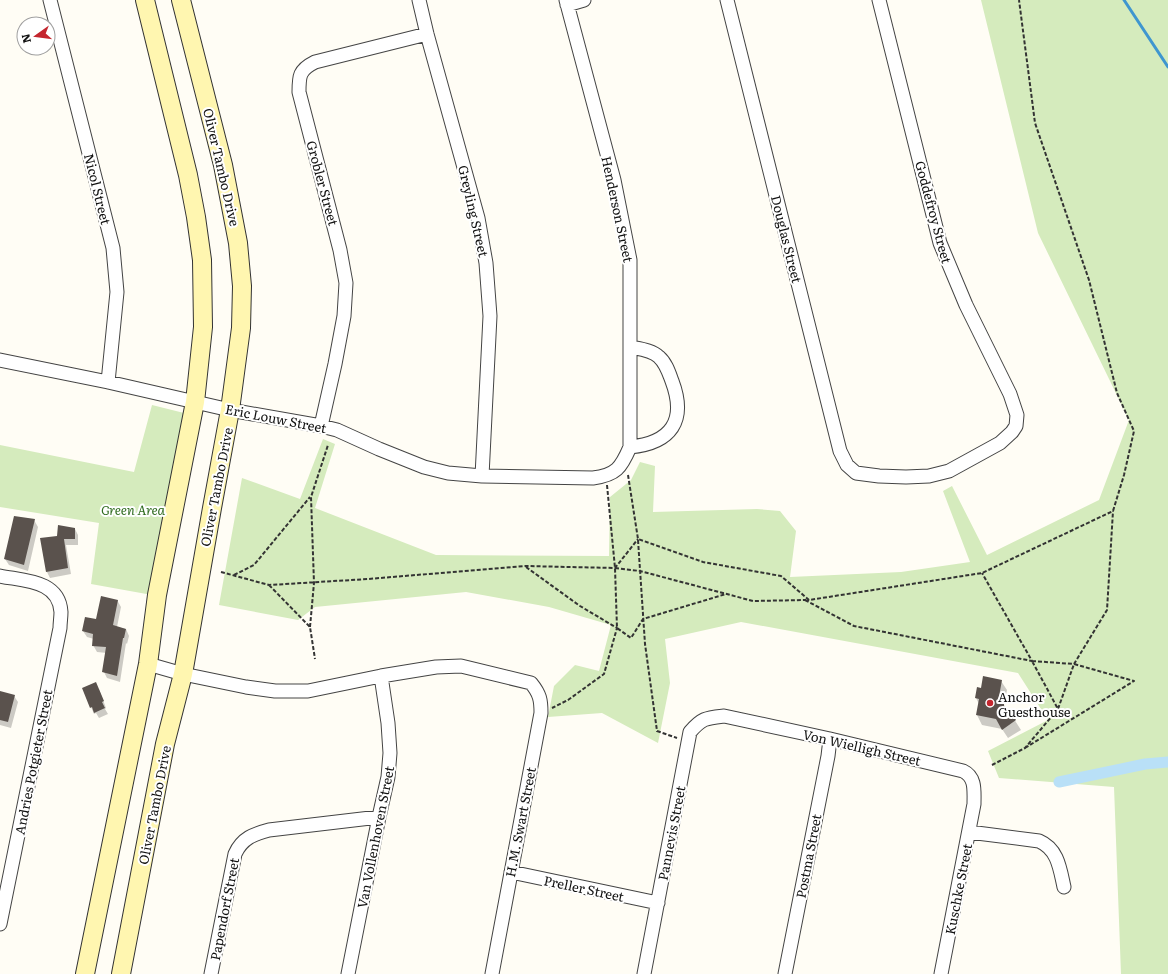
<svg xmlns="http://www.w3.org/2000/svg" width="1168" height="974" viewBox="0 0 1168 974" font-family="Literata,serif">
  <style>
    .green { fill: #d5ebbd }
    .shadow { fill: #0003 }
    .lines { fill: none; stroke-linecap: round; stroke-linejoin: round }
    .stream { stroke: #3f96cf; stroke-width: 3 }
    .canal { stroke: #b9e0f7; stroke-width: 11 }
    .building { fill: #5a524d }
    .street-casing { stroke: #444; stroke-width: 15 }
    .secondary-casing { stroke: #333; stroke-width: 20 }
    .path { stroke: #333; stroke-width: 2; stroke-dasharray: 4 2; stroke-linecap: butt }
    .street { stroke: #fff; stroke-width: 13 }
    .secondary { stroke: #fff6b0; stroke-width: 18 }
    .poi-dot { fill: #c4262e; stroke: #fff; stroke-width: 1.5 }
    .labels { text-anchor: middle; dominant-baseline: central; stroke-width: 4; stroke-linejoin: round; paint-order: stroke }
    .street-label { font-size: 13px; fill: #111; stroke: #fff }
    .park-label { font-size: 13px; font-style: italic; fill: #2f6b1f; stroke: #fff }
    .poi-label { font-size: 13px; fill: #111; stroke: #fff; text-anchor: start }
  </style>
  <rect width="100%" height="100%" fill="#fffdf5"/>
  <path class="green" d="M981,0H1168V974H1121L1114,787L999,778L988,751L1048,720L1018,673L741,622L665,639L670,683L658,743L602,713L548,717L554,686L575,665L599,671L611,625L549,607L466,592L315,607L298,620L219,605L242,478L300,499L323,439L335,444L315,508L436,555L609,556L610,497L631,480L640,462L655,466L653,512L757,509L780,511L796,531L790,577L901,572L970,562L943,491L952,486L987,555L1099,500L1129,420L1038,233Z
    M152,405L188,414L152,595L91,584L99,523L0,507V445L134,472Z"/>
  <path class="shadow" d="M34,520L38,527L28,571L9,565L5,559Z
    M75,529L78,535V545H66L71,574L50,578L47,572L58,537Z
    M117,600L121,607L117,627L126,629L129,636L127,644L126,643L120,682L107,678L104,672L107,653L97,652L93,645L94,639L87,637L83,631L97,620Z
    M1001,681L1007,690L1004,705L1010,713L1021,730L1008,738L1002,729L982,725L977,715L979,704L976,698L981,689Z
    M83,688L99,689L106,708L105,709L108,714L99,718L96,713L94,714Z
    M0,695L14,696L18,702L11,728L0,725Z"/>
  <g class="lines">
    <path class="stream" d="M1124,0L1168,67"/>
    <path class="canal" d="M1059,782L1145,764L1168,762"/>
  </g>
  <path class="building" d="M14,516L35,519L24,565L4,559Z
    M58,525L75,528V539H64L68,568L46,572L40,538L57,536Z
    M101,596L118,600L113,625L126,629L124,638H123L117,676L102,672L106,647L92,646L93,634L82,631L85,617L96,619Z
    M983,676L1002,680L998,702L1004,704V706L1011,712L1016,720L1002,730L996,719L976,715L979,699L975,698L977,687L981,688Z
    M96,682L104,701L102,702L105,708L94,713L92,707L90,708L82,688Z
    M0,691L15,695L8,722L0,720Z"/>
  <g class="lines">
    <defs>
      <path id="street" d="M50,0L113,248L117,292L108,382
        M419,0L427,34L478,218L486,263L490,316L482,476
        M727,0L840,451L847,465L856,473L879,476L906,477L929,476L949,471L1000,443L1012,432L1016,426L1017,415L1010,394L966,305L940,243L879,0
        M567,5L584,0
        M0,360L108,382L230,410L321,426L337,430L379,449L424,467L448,473L482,476L593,478C616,475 621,468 630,447V260L614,180L566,0
        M321,426L335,364L344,316L346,283L340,250L299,92C299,76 299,70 315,62L427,34
        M630,447C671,443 687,421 672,381C669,373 666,363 659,357C652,350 640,349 630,347
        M0,576C24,581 59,580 61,612C61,617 60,623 60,628L0,924
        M148,664L183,674L246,687L275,691H308L381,676L436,667L461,666L531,683C540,694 541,700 541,713L492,974
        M969,832L1039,841C1058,849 1060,869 1064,887
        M511,872L658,903
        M211,974L235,854C242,838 254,834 269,830L379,817
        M348,974L379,817L388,777L390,753L388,723L381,676
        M644,974L690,732C702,718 706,718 724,716L830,739L963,771C976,777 974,791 974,804L941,974
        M785,974L828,756L830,739"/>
      <path id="secondary" d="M85,974L148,664L157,595L195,402L203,327L202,260L196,217L188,175L145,0
        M121,974L165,744L183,674L212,508L230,410L241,328L242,286L238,243L223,165L181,0"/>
    </defs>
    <use href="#street" class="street-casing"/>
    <use href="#secondary" class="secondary-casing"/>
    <path class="path" d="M628,475L638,539L703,562L781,576L809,600L982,573L1113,511L1124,475L1134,431L1117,393L1089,280L1035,123L1019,0
      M607,485L615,568L617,628L631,638L643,619L726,594
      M638,540L645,644L657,731L677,738
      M526,567L580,606L617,628L604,674L568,700L552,708
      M615,568L640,571L753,601L806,600
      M221,572L269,585L368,579L525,566L615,568L638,539
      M234,575L254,565L310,497
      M269,585L310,627L315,659
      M805,600L854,626L1032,661L982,573
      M310,627L314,583L311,497L328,445
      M1032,661L1074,664L1107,610L1113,511
      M1025,748L1134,681L1074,664L1058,709
      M992,765L1025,748L1058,709L1032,661"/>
    <use href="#street" class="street"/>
    <use href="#secondary" class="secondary"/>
  </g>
  <circle class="poi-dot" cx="990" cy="703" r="4"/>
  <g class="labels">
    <g class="street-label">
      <text transform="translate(222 167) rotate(77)">Oliver Tambo Drive</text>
      <text transform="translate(323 183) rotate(75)">Grobler Street</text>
      <text transform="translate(98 189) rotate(76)">Nicol Street</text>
      <text transform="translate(618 209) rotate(78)">Henderson Street</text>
      <text transform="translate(474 211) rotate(77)">Greyling Street</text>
      <text transform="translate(934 212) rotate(75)">Goddefroy Street</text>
      <text transform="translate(787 239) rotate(76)">Douglas Street</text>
      <text transform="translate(276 418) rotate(11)">Eric Louw Street</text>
      <text transform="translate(216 487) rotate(-79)">Oliver Tambo Drive</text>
      <text transform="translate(862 747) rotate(13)">Von Wielligh Street</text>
      <text transform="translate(33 762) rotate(-79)">Andries Potgieter Street</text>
      <text transform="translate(154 805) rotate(-79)">Oliver Tambo Drive</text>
      <text transform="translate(520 822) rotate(-79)">H.M. Swart Street</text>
      <text transform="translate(671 833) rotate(-79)">Pannevis Street</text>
      <text transform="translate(375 837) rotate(-79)">Van Vollenhoven Street</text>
      <text transform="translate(808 856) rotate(-79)">Postma Street</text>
      <text transform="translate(584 888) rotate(12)">Preller Street</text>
      <text transform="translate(958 889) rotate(-79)">Kuschke Street</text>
      <text transform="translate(224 909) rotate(-79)">Papendorf Street</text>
    </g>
    <g class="park-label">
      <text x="133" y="509">Green Area</text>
    </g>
    <g class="poi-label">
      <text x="998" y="696">Anchor<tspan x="998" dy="15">Guesthouse</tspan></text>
    </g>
  </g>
  <g transform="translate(36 36) rotate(256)"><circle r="19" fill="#ffffff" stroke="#a0a0a0"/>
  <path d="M0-3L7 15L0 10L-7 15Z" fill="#c4262e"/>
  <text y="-6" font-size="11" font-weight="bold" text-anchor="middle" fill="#111111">N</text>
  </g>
</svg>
